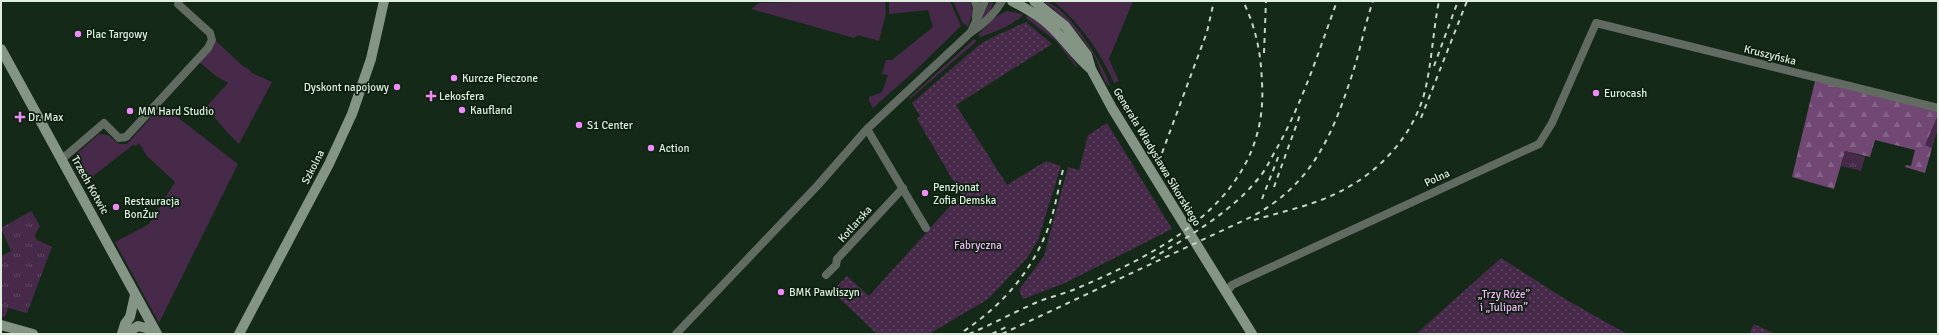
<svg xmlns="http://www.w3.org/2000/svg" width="1939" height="335" viewBox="0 0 1939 335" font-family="Signika,sans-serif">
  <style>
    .grass { fill: #472a49 }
    .forest { fill: url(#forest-firs) }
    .park { fill: url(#park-tufts) }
    .garden { fill: url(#garden-dots) }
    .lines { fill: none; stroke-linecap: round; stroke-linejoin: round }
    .street { stroke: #616b62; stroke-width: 8 }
    .secondary { stroke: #849485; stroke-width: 10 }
    .rail { stroke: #c7d5c8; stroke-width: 2; stroke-dasharray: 5 5; stroke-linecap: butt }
    .poi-dot { fill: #ef8bf7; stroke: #0c200f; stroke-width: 1.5 }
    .labels { text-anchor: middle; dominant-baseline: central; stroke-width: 3.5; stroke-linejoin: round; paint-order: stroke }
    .poi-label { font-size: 11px; fill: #e0ede1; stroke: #0c200f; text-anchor: start }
    .street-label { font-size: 11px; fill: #e0ede1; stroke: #0c200f }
    .park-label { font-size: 11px; fill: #f2b2f6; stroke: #0c200f }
  </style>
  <defs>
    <pattern id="forest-firs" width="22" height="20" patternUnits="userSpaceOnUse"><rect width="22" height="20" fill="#714874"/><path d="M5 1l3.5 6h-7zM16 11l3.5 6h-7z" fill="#856388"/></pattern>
    <pattern id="park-tufts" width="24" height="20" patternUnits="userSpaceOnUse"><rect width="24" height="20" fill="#472a49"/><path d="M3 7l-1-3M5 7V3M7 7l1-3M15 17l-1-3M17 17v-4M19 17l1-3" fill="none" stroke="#614963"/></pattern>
    <pattern id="garden-dots" width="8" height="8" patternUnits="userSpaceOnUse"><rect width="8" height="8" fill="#472a49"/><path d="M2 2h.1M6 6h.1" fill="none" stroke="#614963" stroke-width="1.8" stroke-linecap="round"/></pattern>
  </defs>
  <rect width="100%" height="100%" fill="#152918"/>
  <path class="grass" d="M835,1H885L886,13L879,41L858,35L854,38L751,9L759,3Z
    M889,1H950L961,26L918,68L873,108L869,101V97L882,92L888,75L882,74L886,60H892L933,27L928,10L889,14Z
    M953,1H970L973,12L968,27L962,22Z
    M991,1L993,2C992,9 986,18 979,21Z
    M1043,1C1064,1 1107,68 1110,87C1102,81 1100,66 1095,57C1081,35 1064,16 1043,1Z
    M1053,1H1133L1109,59L1119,81L1114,83C1100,51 1080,23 1053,1Z
    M1007,11L1023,14C1017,24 992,33 981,37L978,35L995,17Z
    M1026,16C1045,20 1066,50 1077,66V68L1056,41L1027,19Z
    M974,39L977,41L910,99L909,98Z
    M216,41L244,67L248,68L252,73L272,82L239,144L225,130L206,107L228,83L216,76L198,61Z
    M158,110L176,116L238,164L159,323L115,242L149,224L175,182L147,156L139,143L136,146L133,145L83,184L73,165L75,155L99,134L108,135L119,144H127Z
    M1938,115V129L1932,148L1924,145Z"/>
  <path class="forest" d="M1815,81L1938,110V115L1925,145L1932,148L1925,173L1905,167L1906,165L1911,166L1915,150L1875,140L1870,157L1845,151L1834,189L1792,177Z"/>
  <path class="park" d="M1845,151L1865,157L1861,171L1841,166Z
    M31,211L40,226L35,235L36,239L52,247L27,313L8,308L5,317L1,316V256L11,251L1,228Z"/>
  <path class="garden" d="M1026,22L1052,44L956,105L1007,185L1046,161L1061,166L1038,240L1027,258L988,299L929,334H877L832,291L847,276L869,296L961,194L917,119L920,116L912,103L979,45L995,36Z
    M1107,123L1172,229L1065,283L1023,299L1019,290L1044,256L1068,167L1079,170L1088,135Z
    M1501,258L1565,299L1627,334H1416Z
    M1754,324L1775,334H1749Z"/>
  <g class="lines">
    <path class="street" d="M975,1L977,8L976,18
      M971,32L985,1
      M867,129L926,228
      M62,159L104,123L119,138L126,137L208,48L212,40L210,33L178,4L179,1
      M826,275L836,265L837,259L903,188
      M1226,293L1232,285L1539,144L1552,123L1596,23L1938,108
      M676,334L818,185L867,129L970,33C984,24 994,15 1002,1"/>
    <path class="secondary" d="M1012,1C1025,8 1039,15 1049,25C1064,38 1075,56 1091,69
      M1034,1L1065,26L1087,55L1091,69L1112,108L1252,334
      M1,49L157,334
      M1,325L33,334
      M122,334L125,324L130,317L135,295
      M125,334L138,326L154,330
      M239,334L329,164L352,114L371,59L384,1"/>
    <path class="rail" d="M1264,53L1266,1
      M1434,66L1458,1
      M1421,118L1467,1
      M1162,153L1207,32L1214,1
      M1274,187L1300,115
      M1262,199L1279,155
      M1254,220C1281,212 1310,206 1335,194C1378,174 1413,137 1425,91C1432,61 1433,31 1439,1
      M1151,259C1188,237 1230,213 1258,179C1266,170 1271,158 1277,148C1303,101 1319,51 1337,1
      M964,331C1001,306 1030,274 1047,231C1055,211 1058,188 1064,166
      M969,334C993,324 1016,311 1040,301C1053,296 1067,293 1080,287C1169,249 1269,194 1262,83C1261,53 1256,28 1243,1
      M992,334L1006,327
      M1002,334L1251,217C1310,186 1331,139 1351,78C1360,52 1364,27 1373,1"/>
  </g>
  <g class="poi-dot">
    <circle cx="78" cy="34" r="4"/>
    <circle cx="454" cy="78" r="4"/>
    <circle cx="397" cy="87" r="4"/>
    <circle cx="1596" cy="93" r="4"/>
    <path d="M429 90h4v4h4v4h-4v4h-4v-4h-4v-4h4z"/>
    <circle cx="462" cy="110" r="4"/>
    <circle cx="130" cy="111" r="4"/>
    <path d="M18 111h4v4h4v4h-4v4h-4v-4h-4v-4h4z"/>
    <circle cx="579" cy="125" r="4"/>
    <circle cx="651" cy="148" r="4"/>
    <circle cx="925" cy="193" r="4"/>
    <circle cx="116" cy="207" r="4"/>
    <circle cx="781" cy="292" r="4"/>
  </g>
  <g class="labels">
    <g class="poi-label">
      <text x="86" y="34">Plac Targowy</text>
      <text x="462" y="78">Kurcze Pieczone</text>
      <text x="389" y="87" text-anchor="end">Dyskont napojowy</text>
      <text x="1604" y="93">Eurocash</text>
      <text x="439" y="96">Lekosfera</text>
      <text x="470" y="110">Kaufland</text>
      <text x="138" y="111">MM Hard Studio</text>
      <text x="28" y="117">Dr. Max</text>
      <text x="587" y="125">S1 Center</text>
      <text x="659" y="148">Action</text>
      <text x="933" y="187">Penzjonat<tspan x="933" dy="13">Zofia Demska</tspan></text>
      <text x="124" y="201">Restauracja<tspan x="124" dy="13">BonŻur</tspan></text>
      <text x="789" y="292">BMK Pawliszyn</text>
    </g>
    <g class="street-label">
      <text transform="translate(1770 55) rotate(14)">Kruszyńska</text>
      <text transform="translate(1157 157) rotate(59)">Generała Władysława Sikorskiego</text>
      <text transform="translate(313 167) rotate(-63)">Szkolna</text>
      <text transform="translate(1437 178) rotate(-25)">Polna</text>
      <text transform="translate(90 185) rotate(61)">Trzech Kotwic</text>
      <text transform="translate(855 224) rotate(-48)">Kotlarska</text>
    </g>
    <g class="park-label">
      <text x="978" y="245">Fabryczna</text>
      <text x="1504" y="294">„Trzy Róże”<tspan x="1504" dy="13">i „Tulipan”</tspan></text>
    </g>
  </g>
  <rect width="1939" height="335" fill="none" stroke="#e0ede1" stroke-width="4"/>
</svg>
